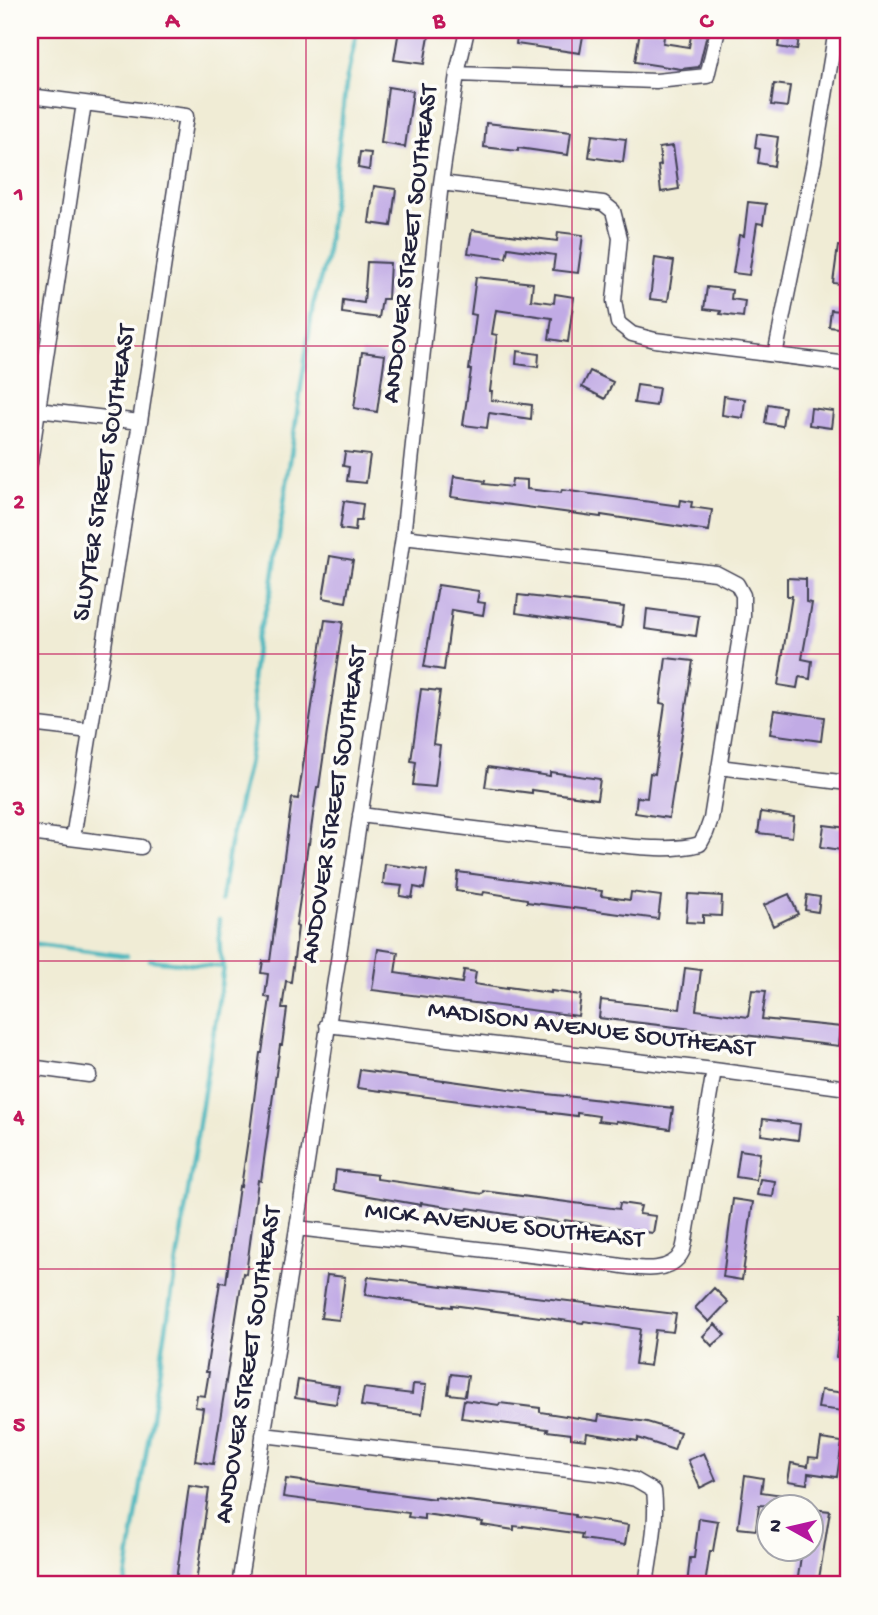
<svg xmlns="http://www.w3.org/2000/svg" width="878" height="1615" viewBox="0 0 878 1615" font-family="'Gochi Hand',sans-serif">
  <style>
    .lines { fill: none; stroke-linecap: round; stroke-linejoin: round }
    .stream { stroke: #46b6bd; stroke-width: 4.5 }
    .building { fill: #c1abe5 }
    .street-casing { stroke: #414052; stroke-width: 17 }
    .street { stroke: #fff; stroke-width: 14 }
    .grid { fill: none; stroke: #c2185b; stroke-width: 2; stroke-opacity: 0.55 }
    .labels { text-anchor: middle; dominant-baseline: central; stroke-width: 7; stroke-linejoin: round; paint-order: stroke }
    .street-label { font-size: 26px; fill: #22223b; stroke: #fdfcf7 }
    .neatline { fill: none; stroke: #c2185b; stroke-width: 2.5 }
    .grid-label { font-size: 23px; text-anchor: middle; font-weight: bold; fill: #c2185b }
  </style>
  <rect width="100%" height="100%" fill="#fdfcf7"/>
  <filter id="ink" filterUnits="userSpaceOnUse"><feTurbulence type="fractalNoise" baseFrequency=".0143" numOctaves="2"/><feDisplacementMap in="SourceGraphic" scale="14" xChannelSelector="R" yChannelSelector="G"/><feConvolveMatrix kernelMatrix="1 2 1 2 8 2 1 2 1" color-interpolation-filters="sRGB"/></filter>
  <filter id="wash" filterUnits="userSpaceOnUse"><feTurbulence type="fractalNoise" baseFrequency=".00686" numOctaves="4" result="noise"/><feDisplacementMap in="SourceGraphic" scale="28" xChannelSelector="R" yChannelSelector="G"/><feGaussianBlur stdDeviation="1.57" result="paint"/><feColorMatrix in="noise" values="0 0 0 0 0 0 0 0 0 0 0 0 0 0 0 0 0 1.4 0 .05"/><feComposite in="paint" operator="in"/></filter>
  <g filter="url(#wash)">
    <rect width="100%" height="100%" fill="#f0ecd5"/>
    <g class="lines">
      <path class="stream" d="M221,901L230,844L248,765L255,722L252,679L257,639L271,591L313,305L326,259L346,83L357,30
        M30,943L127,956
        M150,960L224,967
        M125,1585L224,967L220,953L219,920"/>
    </g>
    <g id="blocks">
      <path class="building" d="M399,30H430L424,64L394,60Z
        M518,30H584L580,53L516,44Z
        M640,30H665L663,43L689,47L692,30H708L699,67L681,69L635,62Z
        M781,30H800L797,50L778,47Z
        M774,84L790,86L787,107L771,105Z
        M388,87L413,91L405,147L381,143Z
        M486,123L571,132L568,155L518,148V151L484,147Z
        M757,134L778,137L774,166L758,163L760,149L755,148Z
        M592,135L626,139L623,162L589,157Z
        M673,146L679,189L661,192L658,166L661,165L659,148Z
        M360,152L371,153L369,170L358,168Z
        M374,186L396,189L391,226L369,223Z
        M748,202L766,204L763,224L757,223L749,275L733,273L739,235L744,236Z
        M472,230L557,241L558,232L583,235L578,273L553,270L555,255L508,248L506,258L468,253Z
        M838,246L848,247V285L833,283Z
        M655,258L674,261L668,301L650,299Z
        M367,262L390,263L388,299H382L379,318L342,313L343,300L364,303Z
        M476,277L533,283L531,300L554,303L555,294L574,297L568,342L549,339L552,318L496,310L492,334L497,335L490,391H492L491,400L532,405L531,419L489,413L487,428L463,425L471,370H469L476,315L471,314Z
        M707,287L732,290L731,299L745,301L743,317L720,314L721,311L704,309Z
        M831,310L848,312V329L829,327Z
        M517,351L539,354L538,367L516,364Z
        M362,352L385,355L377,412L354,408Z
        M590,371L613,382L605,399L582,387Z
        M637,385L659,388L656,406L634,403Z
        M724,396L745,399L743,418L722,415Z
        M768,404L785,407L782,426L765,423Z
        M811,408L833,411L831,428L809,425Z
        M345,452L370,455L366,483L347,481L349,467L343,466Z
        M454,476L485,481L484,484L511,487L512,479L527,480V489L561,493L562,490L680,506L681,500L692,502L691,507L712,510L709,531L601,515V517L451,497Z
        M344,501L363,504L361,521H356L355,531L340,529Z
        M330,556L353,560L346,602L323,598Z
        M787,578L806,579V602L812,603L802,659L812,661L810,679L799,677L797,688L778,685L792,596H787Z
        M438,585L479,591L477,602L485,603L483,615L452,610L444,670L424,667Z
        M518,595L624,607L621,628L516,613Z
        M647,609L699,616L696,636L645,629Z
        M325,620L343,622L319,787H317L309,844H308L296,926L298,927L291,982L286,981L282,1009H287L282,1045H280L261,1181L258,1180L246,1274L243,1273L213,1464L195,1461L203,1408L195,1407L197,1395L205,1396L209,1372H206L220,1282L226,1283L239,1186L241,1187L248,1139H249L260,1053H262L270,998L265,997L268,974L261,973L263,961H270L292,798L298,799Z
        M666,658L693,661L669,818L635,813L637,797L647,798L650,773L655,774L665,704L660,703Z
        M421,689L440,691L433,744L440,745L435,787L413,785L416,762L411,761Z
        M774,710L824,717L821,741L770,734Z
        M488,767L550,776V772L600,779L597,799L532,790V793L485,787Z
        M761,812L794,817L792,837L758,833Z
        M824,825L848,828V851L821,847Z
        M385,864L427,870L424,889L414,887L412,898L400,896L402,886L383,884Z
        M458,872L602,891L601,896L630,900L631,892L661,896L658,919L527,902V899L484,892L483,895L456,891Z
        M688,894L722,896L721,916L703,915V923L686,922Z
        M789,894L798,914L773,926L764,905Z
        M807,895L820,897L818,912L805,910Z
        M378,949L398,952L395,973L462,983L464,970L476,972L474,984L507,989V987L551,993V991L581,995L578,1016L372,990Z
        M685,968L701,970L696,1010L748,1017L752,990L766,991L762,1019L841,1027L839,1046L599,1018L601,1000L680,1009Z
        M360,1070L444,1081V1080L538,1093L673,1108L670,1129L616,1121V1123L598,1121L599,1116L577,1113V1116L357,1088Z
        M763,1119L800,1124L798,1140L761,1135Z
        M740,1150L760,1153L756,1180L736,1177Z
        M336,1170L377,1175V1179L483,1194L484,1191L619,1209L620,1203L641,1206L639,1214L656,1216L653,1233L565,1220L564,1223L468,1208L467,1210L421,1203V1205L334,1190Z
        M760,1179L775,1181L773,1197L757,1195Z
        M733,1199L753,1202L742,1280L723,1277Z
        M327,1275L345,1277L339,1320L321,1318Z
        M368,1277L676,1314L673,1332L655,1330L650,1366L635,1364L640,1329L584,1321L583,1323L452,1305V1307L365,1295Z
        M714,1288L728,1302L709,1322L695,1308Z
        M841,1315L848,1316V1359L836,1357Z
        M715,1324L725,1335L712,1346L703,1336Z
        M451,1374L468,1376L465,1396L448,1394Z
        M298,1380L339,1386L336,1404L295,1398Z
        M413,1384L426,1385L422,1414L361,1406L364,1388L412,1394Z
        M821,1390L846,1393L843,1411L818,1408Z
        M464,1400L499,1405L500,1403L540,1408V1412L598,1421L599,1415L647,1422L680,1432L674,1450L638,1438V1441L587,1433L586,1440L571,1438V1434L547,1431L548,1429L461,1418Z
        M821,1439L842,1442L837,1477L808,1473L807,1484L788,1481L791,1463L808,1466L809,1457L818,1458Z
        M704,1453L716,1480L700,1488L688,1460Z
        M745,1475L763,1478L761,1492L790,1496L788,1507L759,1505L756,1530L738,1528Z
        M286,1479L435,1499V1497L534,1509L575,1515V1517L628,1525L625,1545L581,1539L582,1534L523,1526V1527L514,1526V1530L482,1525L483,1522L424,1514V1519L408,1517L409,1513L283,1497Z
        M189,1486L209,1489L196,1583L176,1580Z
        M811,1509L830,1511L818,1585L797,1584L802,1549H811Z
        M699,1518L718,1521L713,1551H710L705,1585H687L690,1558H694Z"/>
    </g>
  </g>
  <g filter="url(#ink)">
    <use href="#blocks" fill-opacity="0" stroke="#414052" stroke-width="2"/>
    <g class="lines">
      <defs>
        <path id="street" d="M457,74L656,81L707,76L718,30
          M30,96L186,116L140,422L73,838
          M441,183L603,203L613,211L620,238L614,301L618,323L632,334L655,340L848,364
          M775,355L814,162L836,30
          M38,410L140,422
          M30,463L84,103
          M30,724L90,731
          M719,767L848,783
          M360,815C436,824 512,834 588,842C622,845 668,853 700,844L706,833L711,819L743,617V595L737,584L716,573L403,537
          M30,833L141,847
          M327,1025L714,1070L848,1088
          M30,1067L89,1075
          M297,1228L607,1264C630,1266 669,1278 682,1252C684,1248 685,1240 686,1235L714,1070
          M263,1435L613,1475L635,1480L654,1491C658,1522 650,1554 646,1585
          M239,1585L297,1228L403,537L441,183L457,74L467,30"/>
      </defs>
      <use href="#street" class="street-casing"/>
      <use href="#street" class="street"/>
    </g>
  </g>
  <path class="grid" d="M306,30V1585M572,30V1585M30,346H848M30,654H848M30,961H848M30,1269H848"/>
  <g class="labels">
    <g class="street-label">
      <text transform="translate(412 244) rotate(-83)">ANDOVER STREET SOUTHEAST</text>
      <text transform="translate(106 473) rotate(-81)">SLUYTER STREET SOUTHEAST</text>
      <text transform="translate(336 805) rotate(-81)">ANDOVER STREET SOUTHEAST</text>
      <text transform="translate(591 1031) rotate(7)">MADISON AVENUE SOUTHEAST</text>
      <text transform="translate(504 1227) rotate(6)">MICK AVENUE SOUTHEAST</text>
      <text transform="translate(250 1365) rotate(-81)">ANDOVER STREET SOUTHEAST</text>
    </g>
  </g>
  <rect width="878" height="1615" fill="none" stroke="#fdfcf7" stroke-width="77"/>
  <g transform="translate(790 1528) rotate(278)"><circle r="33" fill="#fdfcf7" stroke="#a5a5ac" stroke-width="2"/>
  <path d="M0-5L12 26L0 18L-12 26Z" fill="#b5179e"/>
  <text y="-10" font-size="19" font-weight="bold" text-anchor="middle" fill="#22223b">N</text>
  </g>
  <rect x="38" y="38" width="802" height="1538" class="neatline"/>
  <g class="grid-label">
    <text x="172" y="27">A</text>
    <text x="439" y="27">B</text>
    <text x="706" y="27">C</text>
    <text x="19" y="200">1</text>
    <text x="19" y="508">2</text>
    <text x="19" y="815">3</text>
    <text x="19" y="1123">4</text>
    <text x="19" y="1431">5</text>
  </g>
</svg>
